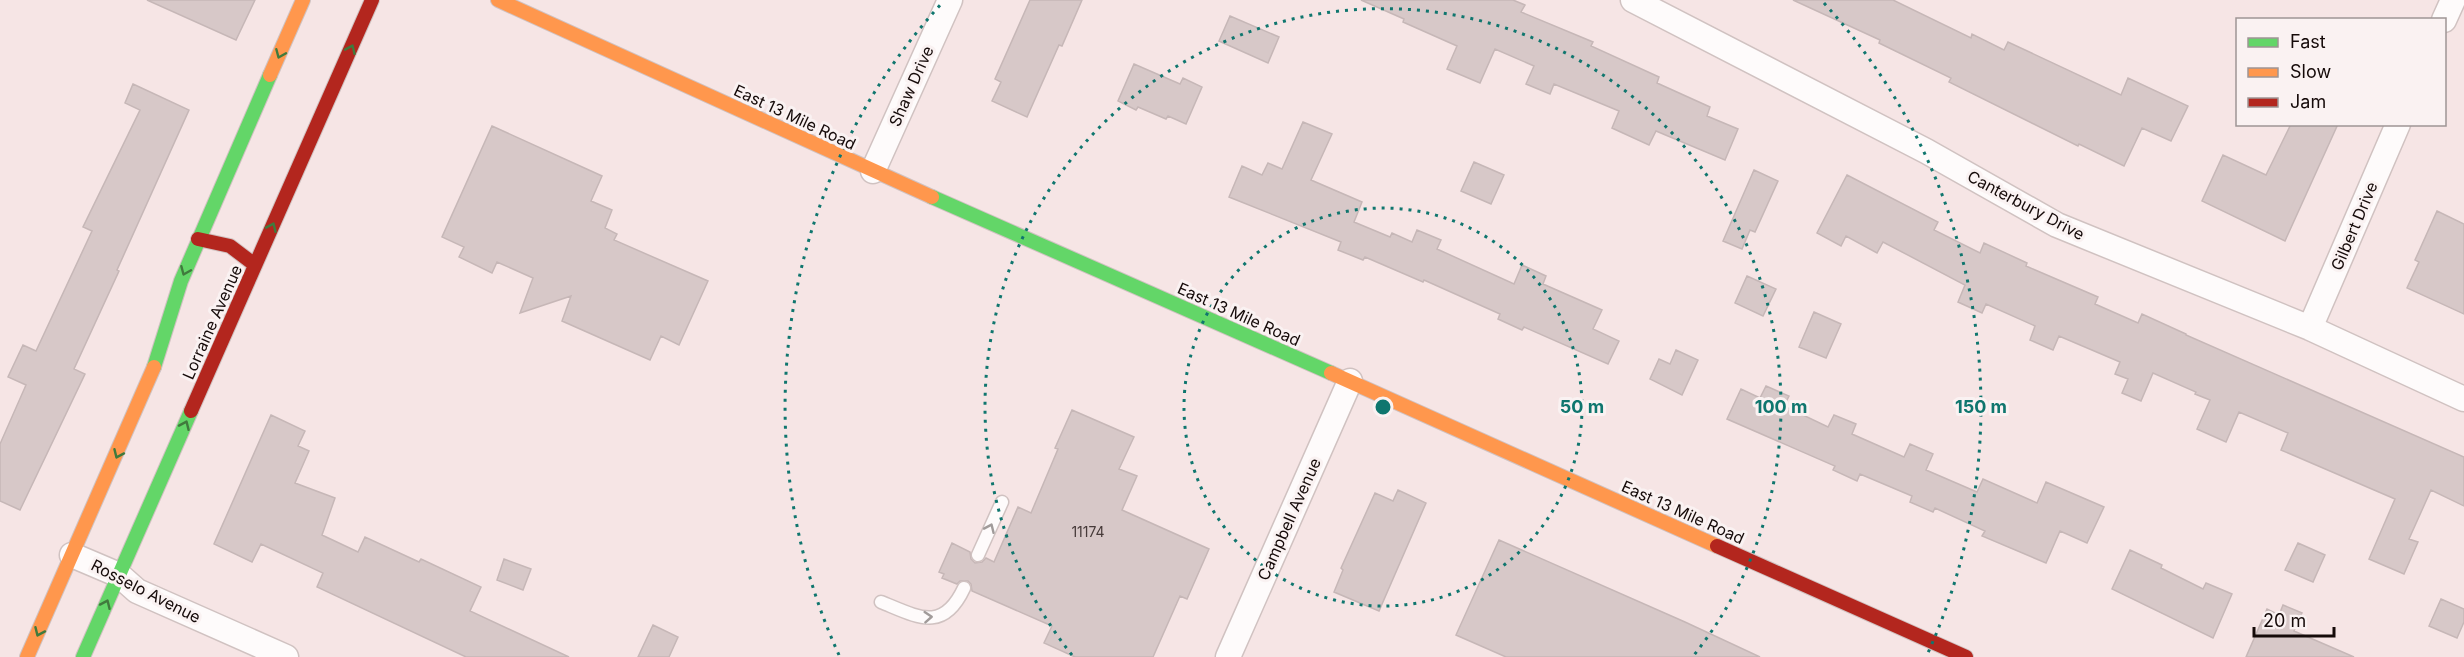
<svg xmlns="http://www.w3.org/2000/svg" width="2464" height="657" viewBox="0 0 2464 657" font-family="Inter,sans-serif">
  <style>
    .building { fill: #d7c8c8; stroke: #c6b7b7; stroke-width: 1.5 }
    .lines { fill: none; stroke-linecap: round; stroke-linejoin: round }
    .lane-casing { stroke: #d0c2c1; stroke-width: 15 }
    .street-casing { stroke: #d0c2c1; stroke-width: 27 }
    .fast-casing { stroke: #d0c2c1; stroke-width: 16 }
    .slow-casing { stroke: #d0c2c1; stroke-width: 16 }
    .jam-casing { stroke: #d0c2c1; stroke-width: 16 }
    .lane { stroke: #fefbfb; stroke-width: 12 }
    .street { stroke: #fefbfb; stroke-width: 24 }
    .fast { stroke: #63d668; stroke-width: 14 }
    .slow { stroke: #ff974d; stroke-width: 14 }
    .jam { stroke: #b3261e; stroke-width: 14 }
    .oneway { stroke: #407a3d }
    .oneway2 { stroke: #a19b9a }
    .ring { fill: none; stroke: #0f766e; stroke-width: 3; stroke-dasharray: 3 6 }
    .labels { text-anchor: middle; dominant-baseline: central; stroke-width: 6; stroke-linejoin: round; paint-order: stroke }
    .number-label { font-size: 14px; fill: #463a39 }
    .street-label { font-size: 16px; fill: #150a09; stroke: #faf2f2 }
    .centre { fill: #0f766e; stroke: #faf2f2; stroke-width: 3 }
    .ring-label { font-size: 18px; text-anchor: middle; font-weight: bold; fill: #0f766e; stroke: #faf2f2; stroke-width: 6; stroke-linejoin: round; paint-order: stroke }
  </style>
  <rect width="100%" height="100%" fill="#f6e5e5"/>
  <path class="building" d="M147,0H255L236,40Z
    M1030,0H1082L1062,46L1059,45L1027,117L992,101L1001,82L995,79Z
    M1361,0H1513L1525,5L1521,12L1593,42L1591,46L1659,77L1657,83L1710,107L1707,116L1738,129L1725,160L1656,131L1649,145L1612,128L1619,111L1554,84L1550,94L1526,84L1534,66L1495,49L1480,83L1447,69L1457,46L1403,22L1404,19Z
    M1793,0H1893L1971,38L1972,34L2004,50L2008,42L2121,95L2128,78L2188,106L2171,141L2142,128L2124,166L2079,144L2078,146L1949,82L1951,78L1879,43L1880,40Z
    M1230,16L1279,37L1268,63L1219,41Z
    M1134,64L1180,84L1183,78L1202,87L1186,124L1168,116L1166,119L1138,107L1136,110L1118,101Z
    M133,84L189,110L117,270L119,271L74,369L85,374L20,510L0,501V444L26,385L8,377L23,345L36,351L92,231L83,227L140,110L125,103Z
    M1303,122L1332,134L1311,180L1362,202L1354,222L1390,237L1392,233L1412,242L1417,230L1441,240L1437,249L1514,284L1522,265L1546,276L1543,284L1602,310L1593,329L1619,341L1608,364L1524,327L1522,330L1498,319L1500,314L1424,280L1423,282L1365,257L1363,260L1338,250L1341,242L1229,197L1242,166L1262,175L1268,163L1282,169Z
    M2291,124H2338L2285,241L2202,201L2223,155L2266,175Z
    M492,126L602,176L591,201L612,210L605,228L617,234L614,240L708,281L679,345L661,336L650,360L562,321L571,296L520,313L533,278L497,262L492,273L459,257L464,247L442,237Z
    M1474,162L1504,175L1491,204L1461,191Z
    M1754,170L1778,181L1755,232L1750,230L1742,249L1723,241Z
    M1847,175L1938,222L1934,230L1980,253L1984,243L2027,263L2026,266L2098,297L2095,304L2138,323L2142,314L2186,334V335L2464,457V506L2431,490L2409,539L2418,542L2404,574L2369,559L2395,499L2281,450L2288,433L2239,412L2226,442L2197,429L2210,400L2195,394L2196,392L2153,373L2141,401L2122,393L2128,379L2115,374L2120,362L2059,336L2053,350L2030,340L2035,326L1986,304L1982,313L1958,302L1965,285L1883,242L1877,253L1846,236L1841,246L1817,233Z
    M2437,211L2464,224V314L2407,288L2419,262L2415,260Z
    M1747,276L1776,289L1763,316L1735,303Z
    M1814,312L1841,324L1826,358L1799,347Z
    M1676,350L1698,360L1682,395L1650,379L1659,359L1670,364Z
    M1766,386L1789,396L1784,406L1828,427L1834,415L1856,424L1852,434L1904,457L1910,444L1933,454L1926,470L1977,492L1983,479L2037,503L2046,482L2104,507L2087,543L2060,531L2046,563L1982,536L1985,531L1935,508L1933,512L1910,502L1912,496L1860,474L1857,481L1833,470L1835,466L1727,419L1741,389L1760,398Z
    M1072,410L1134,437L1119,469L1137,476L1122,510L1209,549L1187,599L1180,596L1153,657H1075L1044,643L1052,626L972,591L971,584L968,581H960L957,584L942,578L944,574L939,572L952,543L970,552L971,559L975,563L982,562L986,558L994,562L1018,507L1031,513L1058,449L1055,448Z
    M271,415L305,431L298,446L309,451L295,483L335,498L322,535L358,552L365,537L419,562L421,559L481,587L470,611L569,657H466L317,587L323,573L261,544L252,562L214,544Z
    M1398,490L1426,503L1379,611L1334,592L1343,570L1341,568L1375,493L1393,501Z
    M1499,540L1685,622L1760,657H1506L1456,635Z
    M2298,543L2325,555L2313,582L2285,570Z
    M2130,550L2162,565L2161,568L2203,589L2206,583L2232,594L2213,638L2112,589Z
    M504,559L531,569L523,590L497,580Z
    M2441,599L2464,609V622L2457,638L2429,626Z
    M2283,605L2302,613L2294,631L2354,657H2246L2267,609L2279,615Z
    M653,625L678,637L669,657H638Z"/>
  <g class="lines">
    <defs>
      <path id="lane" d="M978,555L1002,502
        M881,602C918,617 943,633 964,588"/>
      <path id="street" d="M1633,0L1926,151L2057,225L2310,328L2464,399
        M2444,20L2453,0
        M873,171L950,0
        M2310,328L2398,124
        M72,555L119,575L137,591L286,657
        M1228,657L1350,381"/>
      <path id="fast" d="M932,197L1331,373
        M154,367L181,281L270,75
        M83,657L191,411"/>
      <path id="slow" d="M498,0L932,197
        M270,75L303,0
        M1331,373L1717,546
        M27,657L154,367"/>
      <path id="jam" d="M198,239L230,246L255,265
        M191,411L372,0
        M1717,546L1966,657"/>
    </defs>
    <use href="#lane" class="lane-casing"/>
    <use href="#street" class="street-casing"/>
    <use href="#fast" class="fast-casing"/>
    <use href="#slow" class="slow-casing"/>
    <use href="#jam" class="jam-casing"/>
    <use href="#lane" class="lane"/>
    <use href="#street" class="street"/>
    <use href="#fast" class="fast"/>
    <use href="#slow" class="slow"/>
    <use href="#jam" class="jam"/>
  </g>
  <defs><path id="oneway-chevron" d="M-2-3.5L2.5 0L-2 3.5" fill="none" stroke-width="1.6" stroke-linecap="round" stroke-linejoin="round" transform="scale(1.5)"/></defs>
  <g class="oneway">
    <use href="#oneway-chevron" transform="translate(351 49) rotate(-66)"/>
    <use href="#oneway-chevron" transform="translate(280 54) rotate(113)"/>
    <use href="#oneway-chevron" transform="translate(272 227) rotate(-66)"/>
    <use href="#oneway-chevron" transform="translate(185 271) rotate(113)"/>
    <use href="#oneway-chevron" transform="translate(185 425) rotate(-66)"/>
    <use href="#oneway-chevron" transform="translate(118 454) rotate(114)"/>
    <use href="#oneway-chevron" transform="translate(106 604) rotate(-66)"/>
    <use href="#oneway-chevron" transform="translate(39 632) rotate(114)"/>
  </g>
  <g class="oneway2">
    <use href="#oneway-chevron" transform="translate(990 528) rotate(-66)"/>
    <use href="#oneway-chevron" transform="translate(928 617) rotate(-4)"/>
  </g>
  <g class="ring">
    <circle cx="1383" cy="407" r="199"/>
    <path d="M1072 655A398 398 0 1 1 1694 655"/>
    <path d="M839 655A598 598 0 0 1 942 3M1824 3A598 598 0 0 1 1927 655"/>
  </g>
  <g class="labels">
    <g class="number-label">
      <text x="1088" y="531">11174</text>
    </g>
    <g class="street-label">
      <text transform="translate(911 86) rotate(-66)">Shaw Drive</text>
      <text transform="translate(795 117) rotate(25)">East 13 Mile Road</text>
      <text transform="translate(2026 205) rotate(28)">Canterbury Drive</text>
      <text transform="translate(2354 226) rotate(-67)">Gilbert Drive</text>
      <text transform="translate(1239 314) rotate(24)">East 13 Mile Road</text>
      <text transform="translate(212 322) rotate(-66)">Lorraine Avenue</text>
      <text transform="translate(1683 512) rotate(24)">East 13 Mile Road</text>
      <text transform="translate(1289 519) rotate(-66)">Campbell Avenue</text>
      <text transform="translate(146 591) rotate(27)">Rosselo Avenue</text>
    </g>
  </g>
  <circle cx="1383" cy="407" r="9" class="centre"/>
  <g class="ring-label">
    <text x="1582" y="413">50 m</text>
    <text x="1781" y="413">100 m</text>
    <text x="1981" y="413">150 m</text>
  </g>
  <rect x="2236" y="18" width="210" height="108" fill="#faf2f2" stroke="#9e9595" stroke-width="1.5"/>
  <rect x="2248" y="38" width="30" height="9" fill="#63d668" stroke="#9e9595" stroke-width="1.5"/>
  <text x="2290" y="48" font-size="18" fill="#150a09">Fast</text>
  <rect x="2248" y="68" width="30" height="9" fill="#ff974d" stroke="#9e9595" stroke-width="1.5"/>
  <text x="2290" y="78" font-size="18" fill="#150a09">Slow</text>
  <rect x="2248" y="98" width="30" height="9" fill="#b3261e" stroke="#9e9595" stroke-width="1.5"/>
  <text x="2290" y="108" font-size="18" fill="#150a09">Jam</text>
  <path d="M2254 627v9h80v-9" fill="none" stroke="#150a09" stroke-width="3"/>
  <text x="2263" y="627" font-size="18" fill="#150a09" stroke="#faf2f2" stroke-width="4.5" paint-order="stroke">20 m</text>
</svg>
